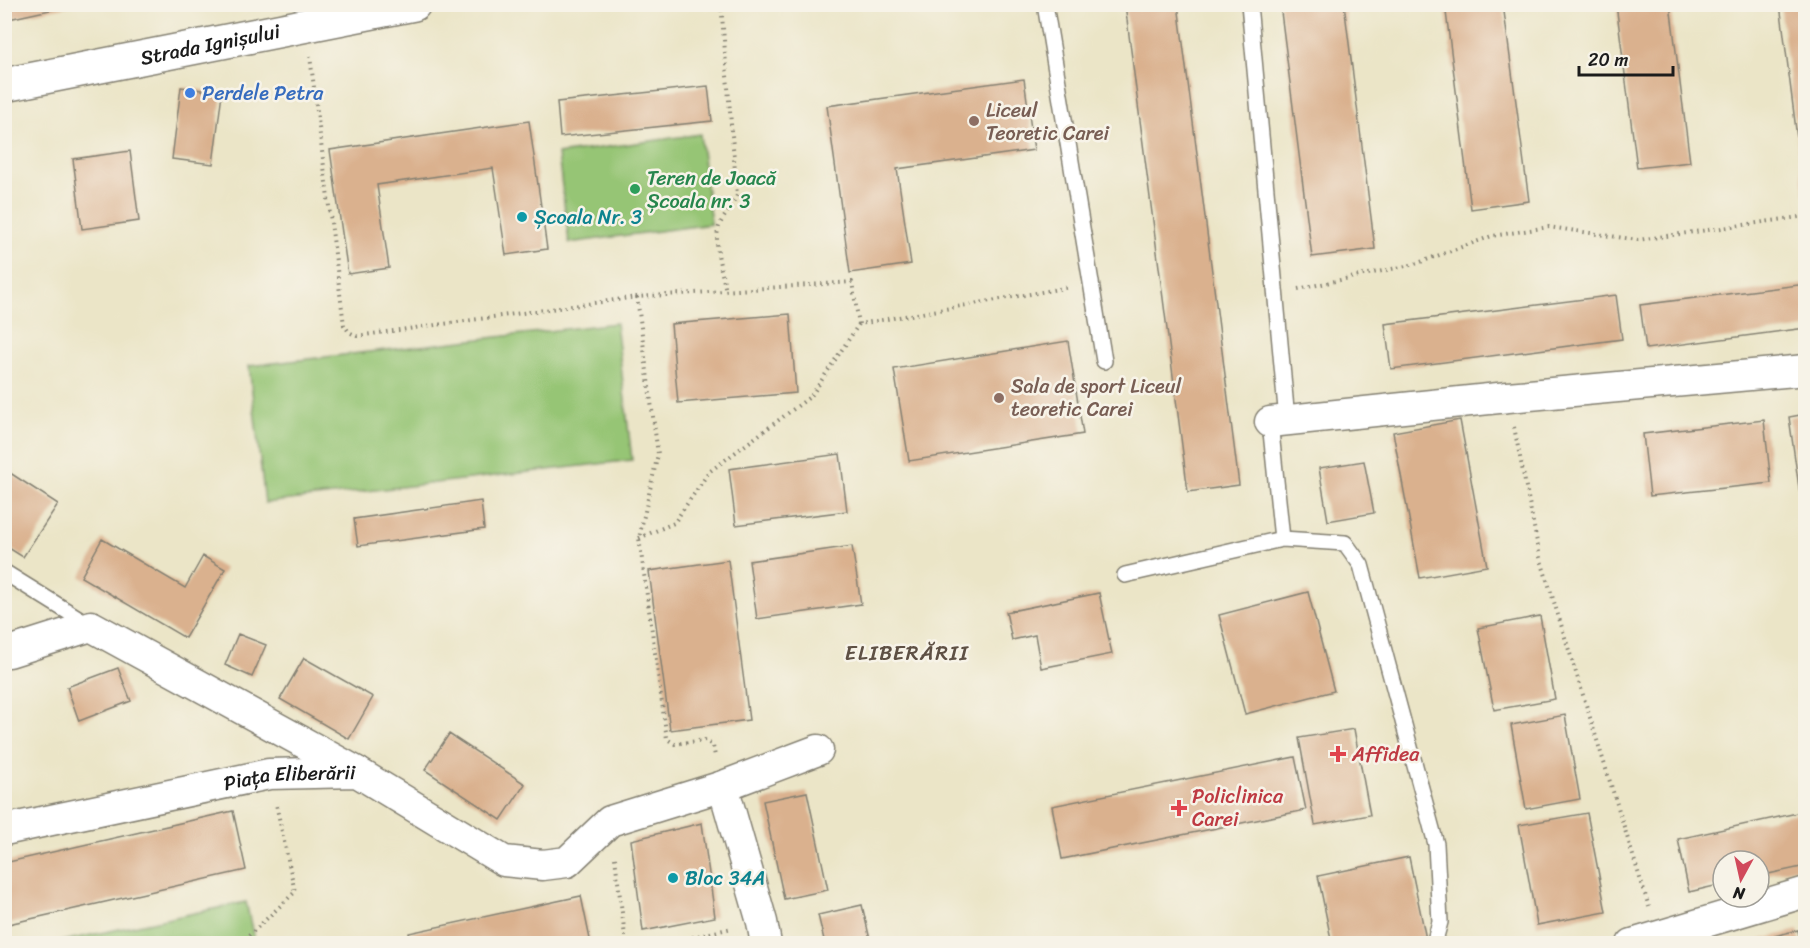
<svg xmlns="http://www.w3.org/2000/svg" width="1810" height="948" viewBox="0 0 1810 948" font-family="Sriracha,sans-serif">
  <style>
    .green { fill: #96c574; stroke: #597048; stroke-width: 1.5 }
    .building { fill: #dab18e }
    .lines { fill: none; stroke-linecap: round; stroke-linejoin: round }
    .service-casing { stroke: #848072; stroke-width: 18 }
    .minor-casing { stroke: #848072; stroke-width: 33 }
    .tertiary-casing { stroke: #848072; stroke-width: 36 }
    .path { stroke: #848072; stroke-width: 4; stroke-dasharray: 1.5 4.5; stroke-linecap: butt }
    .service { stroke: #fff; stroke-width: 15 }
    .minor { stroke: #fff; stroke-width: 30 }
    .tertiary { stroke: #fff; stroke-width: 33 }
    .shop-dot { fill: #3f7fe0; stroke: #f7f3e8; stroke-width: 2 }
    .education-dot { fill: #8d6e63; stroke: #f7f3e8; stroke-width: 2 }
    .leisure-dot { fill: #2e9e5b; stroke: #f7f3e8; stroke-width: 2 }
    .culture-dot { fill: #0f9aa8; stroke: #f7f3e8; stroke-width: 2 }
    .health-dot { fill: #e0444e; stroke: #f7f3e8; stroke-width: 2 }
    .labels { text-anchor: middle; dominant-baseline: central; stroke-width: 5; stroke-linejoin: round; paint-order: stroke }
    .street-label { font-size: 20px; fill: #1c1c1c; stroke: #f7f3e8 }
    .shop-label { font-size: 20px; fill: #366cbe; stroke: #f7f3e8; text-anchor: start }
    .education-label { font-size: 20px; fill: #785e54; stroke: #f7f3e8; text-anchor: start }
    .leisure-label { font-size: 20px; fill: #27864d; stroke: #f7f3e8; text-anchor: start }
    .culture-label { font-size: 20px; fill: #0d838f; stroke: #f7f3e8; text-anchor: start }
    .health-label { font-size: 20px; fill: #be3a42; stroke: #f7f3e8; text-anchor: start }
    .neighbourhood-label { font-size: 21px; letter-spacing: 1.5px; fill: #5e5044; stroke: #f7f3e8 }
  </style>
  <rect width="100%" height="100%" fill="#f7f3e8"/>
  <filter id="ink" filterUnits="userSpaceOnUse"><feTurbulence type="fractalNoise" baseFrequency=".0167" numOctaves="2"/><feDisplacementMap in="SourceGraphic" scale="12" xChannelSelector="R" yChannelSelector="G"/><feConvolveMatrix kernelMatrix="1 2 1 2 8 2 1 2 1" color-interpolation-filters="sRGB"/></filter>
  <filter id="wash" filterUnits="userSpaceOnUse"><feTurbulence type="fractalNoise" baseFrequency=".008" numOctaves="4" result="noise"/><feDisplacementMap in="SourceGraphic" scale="24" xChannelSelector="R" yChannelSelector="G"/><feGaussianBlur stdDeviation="1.35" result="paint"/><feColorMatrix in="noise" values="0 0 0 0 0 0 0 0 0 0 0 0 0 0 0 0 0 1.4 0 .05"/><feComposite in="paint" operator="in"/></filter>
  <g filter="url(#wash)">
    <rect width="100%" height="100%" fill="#ebe5c7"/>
    <path class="green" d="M700,134L711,224L569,243L558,154Z
      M616,323L632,460L265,503L249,366Z
      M246,902L255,943H54Z"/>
    <g id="blocks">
      <path class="building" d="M4,4H73V5L4,20Z
        M1125,4H1178L1239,485L1188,492Z
        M1280,4H1344L1375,249L1312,257Z
        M1445,4H1503L1529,201L1471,209Z
        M1616,4H1670L1690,162L1637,168Z
        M1780,4H1806V193H1804Z
        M1024,79L1034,150L897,169L911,264L850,273L827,106Z
        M708,86L712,121L560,137L557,102Z
        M181,87L222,93L213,164L172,159Z
        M529,121L547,249L506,255L493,168L377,185L389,268L348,274L330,150Z
        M130,151L139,221L82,229L73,159Z
        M1806,284V328L1646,349L1640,305Z
        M1616,295L1622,339L1391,369L1385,324Z
        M790,314L796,393L678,403L671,324Z
        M1068,341L1083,434L909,461L894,369Z
        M1806,414V523H1804L1789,417Z
        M1460,420L1487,566L1420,578L1393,432Z
        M1764,420L1771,483L1650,496L1643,434Z
        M840,454L847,511L736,525L729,469Z
        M1364,461L1374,513L1328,521L1319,468Z
        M4,469L58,504L23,557L4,545Z
        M481,501L484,529L358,546L354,519Z
        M102,539L185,588L203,556L225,569L185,638L81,577Z
        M852,546L861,604L757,619L749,561Z
        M728,560L749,720L670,730L649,571Z
        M1308,592L1334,691L1245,714L1219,615Z
        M1099,593L1112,654L1041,668L1035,635L1012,640L1006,612Z
        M1540,616L1555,699L1494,710L1478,628Z
        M238,634L266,645L252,677L225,665Z
        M304,658L373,697L349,739L280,699Z
        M118,668L131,701L79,721L67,687Z
        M1565,715L1580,799L1526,809L1511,725Z
        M1354,729L1370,815L1315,825L1299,738Z
        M449,734L525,784L501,820L425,770Z
        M1295,757L1306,810L1062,859L1052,806Z
        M807,792L828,890L784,899L763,801Z
        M233,811L246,870L4,925V863Z
        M1806,811V866L1759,876V861H1723V884L1689,892L1678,839Z
        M1587,813L1606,912L1537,925L1519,825Z
        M702,823L715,917L643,931L631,840Z
        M1409,857L1427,944H1332L1318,876Z
        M581,896L591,944H411L409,933Z
        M862,905L871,944H825L818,915Z
        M1798,930L1801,944H1747V943Z"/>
    </g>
  </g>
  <g filter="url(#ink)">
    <use href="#blocks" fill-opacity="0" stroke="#848072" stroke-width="1.5"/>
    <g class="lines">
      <defs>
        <path id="service" d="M1045,4L1104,361
          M1249,4L1287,420
          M1270,422L1282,539
          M4,572L91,626
          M1125,575L1282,539L1345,543L1361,565L1436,844L1440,922L1434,944"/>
        <g id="minor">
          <path d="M1270,422L1508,397L1806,370"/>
          <path d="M9,652L91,626L357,772"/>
          <path d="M723,786L762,922L766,944"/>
          <path id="s1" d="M4,830L269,774L357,772L504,861L543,865L567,862L610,821L723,786L818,750"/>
          <path d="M1632,944L1806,892"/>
        </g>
        <g id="tertiary">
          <path id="s2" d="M4,85L414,4"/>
        </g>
      </defs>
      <use href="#service" class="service-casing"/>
      <use href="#minor" class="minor-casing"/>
      <use href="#tertiary" class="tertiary-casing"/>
      <path class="path" d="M721,4L737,195C733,207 725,214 720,224C712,241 722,272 726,291
        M310,56L344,325L349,332L357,336L637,297L852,282L859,324L1070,287
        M1298,289L1415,264L1492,236L1549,227L1638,240L1806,216
        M637,297L658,454L639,538L667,739L675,744L705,740L713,746L715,756
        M1514,427L1540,557L1649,907
        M639,538L674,523L709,472L811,396L859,324
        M615,858L626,944
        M240,944L295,892L276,804
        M663,944L732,928"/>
      <use href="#service" class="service"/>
      <use href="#minor" class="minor"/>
      <use href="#tertiary" class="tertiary"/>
    </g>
  </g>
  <circle class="shop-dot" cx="190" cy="93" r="6"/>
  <g class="education-dot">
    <circle cx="974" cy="121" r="6"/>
    <circle cx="999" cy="398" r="6"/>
  </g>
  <circle class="leisure-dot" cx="635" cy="189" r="6"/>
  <g class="culture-dot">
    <circle cx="522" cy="217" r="6"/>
    <circle cx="673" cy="878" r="6"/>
  </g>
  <g class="health-dot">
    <path d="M1335 745h6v6h6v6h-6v6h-6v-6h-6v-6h6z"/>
    <path d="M1176 799h6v6h6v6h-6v6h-6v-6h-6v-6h6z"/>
  </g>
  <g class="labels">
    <g class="street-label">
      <text stroke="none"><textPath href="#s2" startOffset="210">Strada Ignișului</textPath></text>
      <text stroke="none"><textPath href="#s1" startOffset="291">Piața Eliberării</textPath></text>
    </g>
    <g class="shop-label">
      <text x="202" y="93">Perdele Petra</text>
    </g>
    <g class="education-label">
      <text x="986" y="110">Liceul<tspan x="986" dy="23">Teoretic Carei</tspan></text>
      <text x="1011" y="386">Sala de sport Liceul<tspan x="1011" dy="23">teoretic Carei</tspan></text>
    </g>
    <g class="leisure-label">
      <text x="647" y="178">Teren de Joacă<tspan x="647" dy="23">Școala nr. 3</tspan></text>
    </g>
    <g class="culture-label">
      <text x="534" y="217">Școala Nr. 3</text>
      <text x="685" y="878">Bloc 34A</text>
    </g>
    <g class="health-label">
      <text x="1352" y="754">Affidea</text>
      <text x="1192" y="796">Policlinica<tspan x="1192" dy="23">Carei</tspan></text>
    </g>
    <g class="neighbourhood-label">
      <text x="907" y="653">ELIBERĂRII</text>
    </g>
  </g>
  <rect width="1810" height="948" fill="none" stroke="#f7f3e8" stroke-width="24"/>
  <g transform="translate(1741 879) rotate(188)"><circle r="28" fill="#f7f3e8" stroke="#9f9d96" stroke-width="1.5"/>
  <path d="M0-4.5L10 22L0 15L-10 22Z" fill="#d1495b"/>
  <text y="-9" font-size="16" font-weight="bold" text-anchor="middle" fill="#1c1c1c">N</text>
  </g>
  <path d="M1579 66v9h94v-9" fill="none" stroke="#1c1c1c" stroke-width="3"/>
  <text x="1588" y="66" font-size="18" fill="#1c1c1c" stroke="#f7f3e8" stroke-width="4.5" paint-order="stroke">20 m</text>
</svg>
